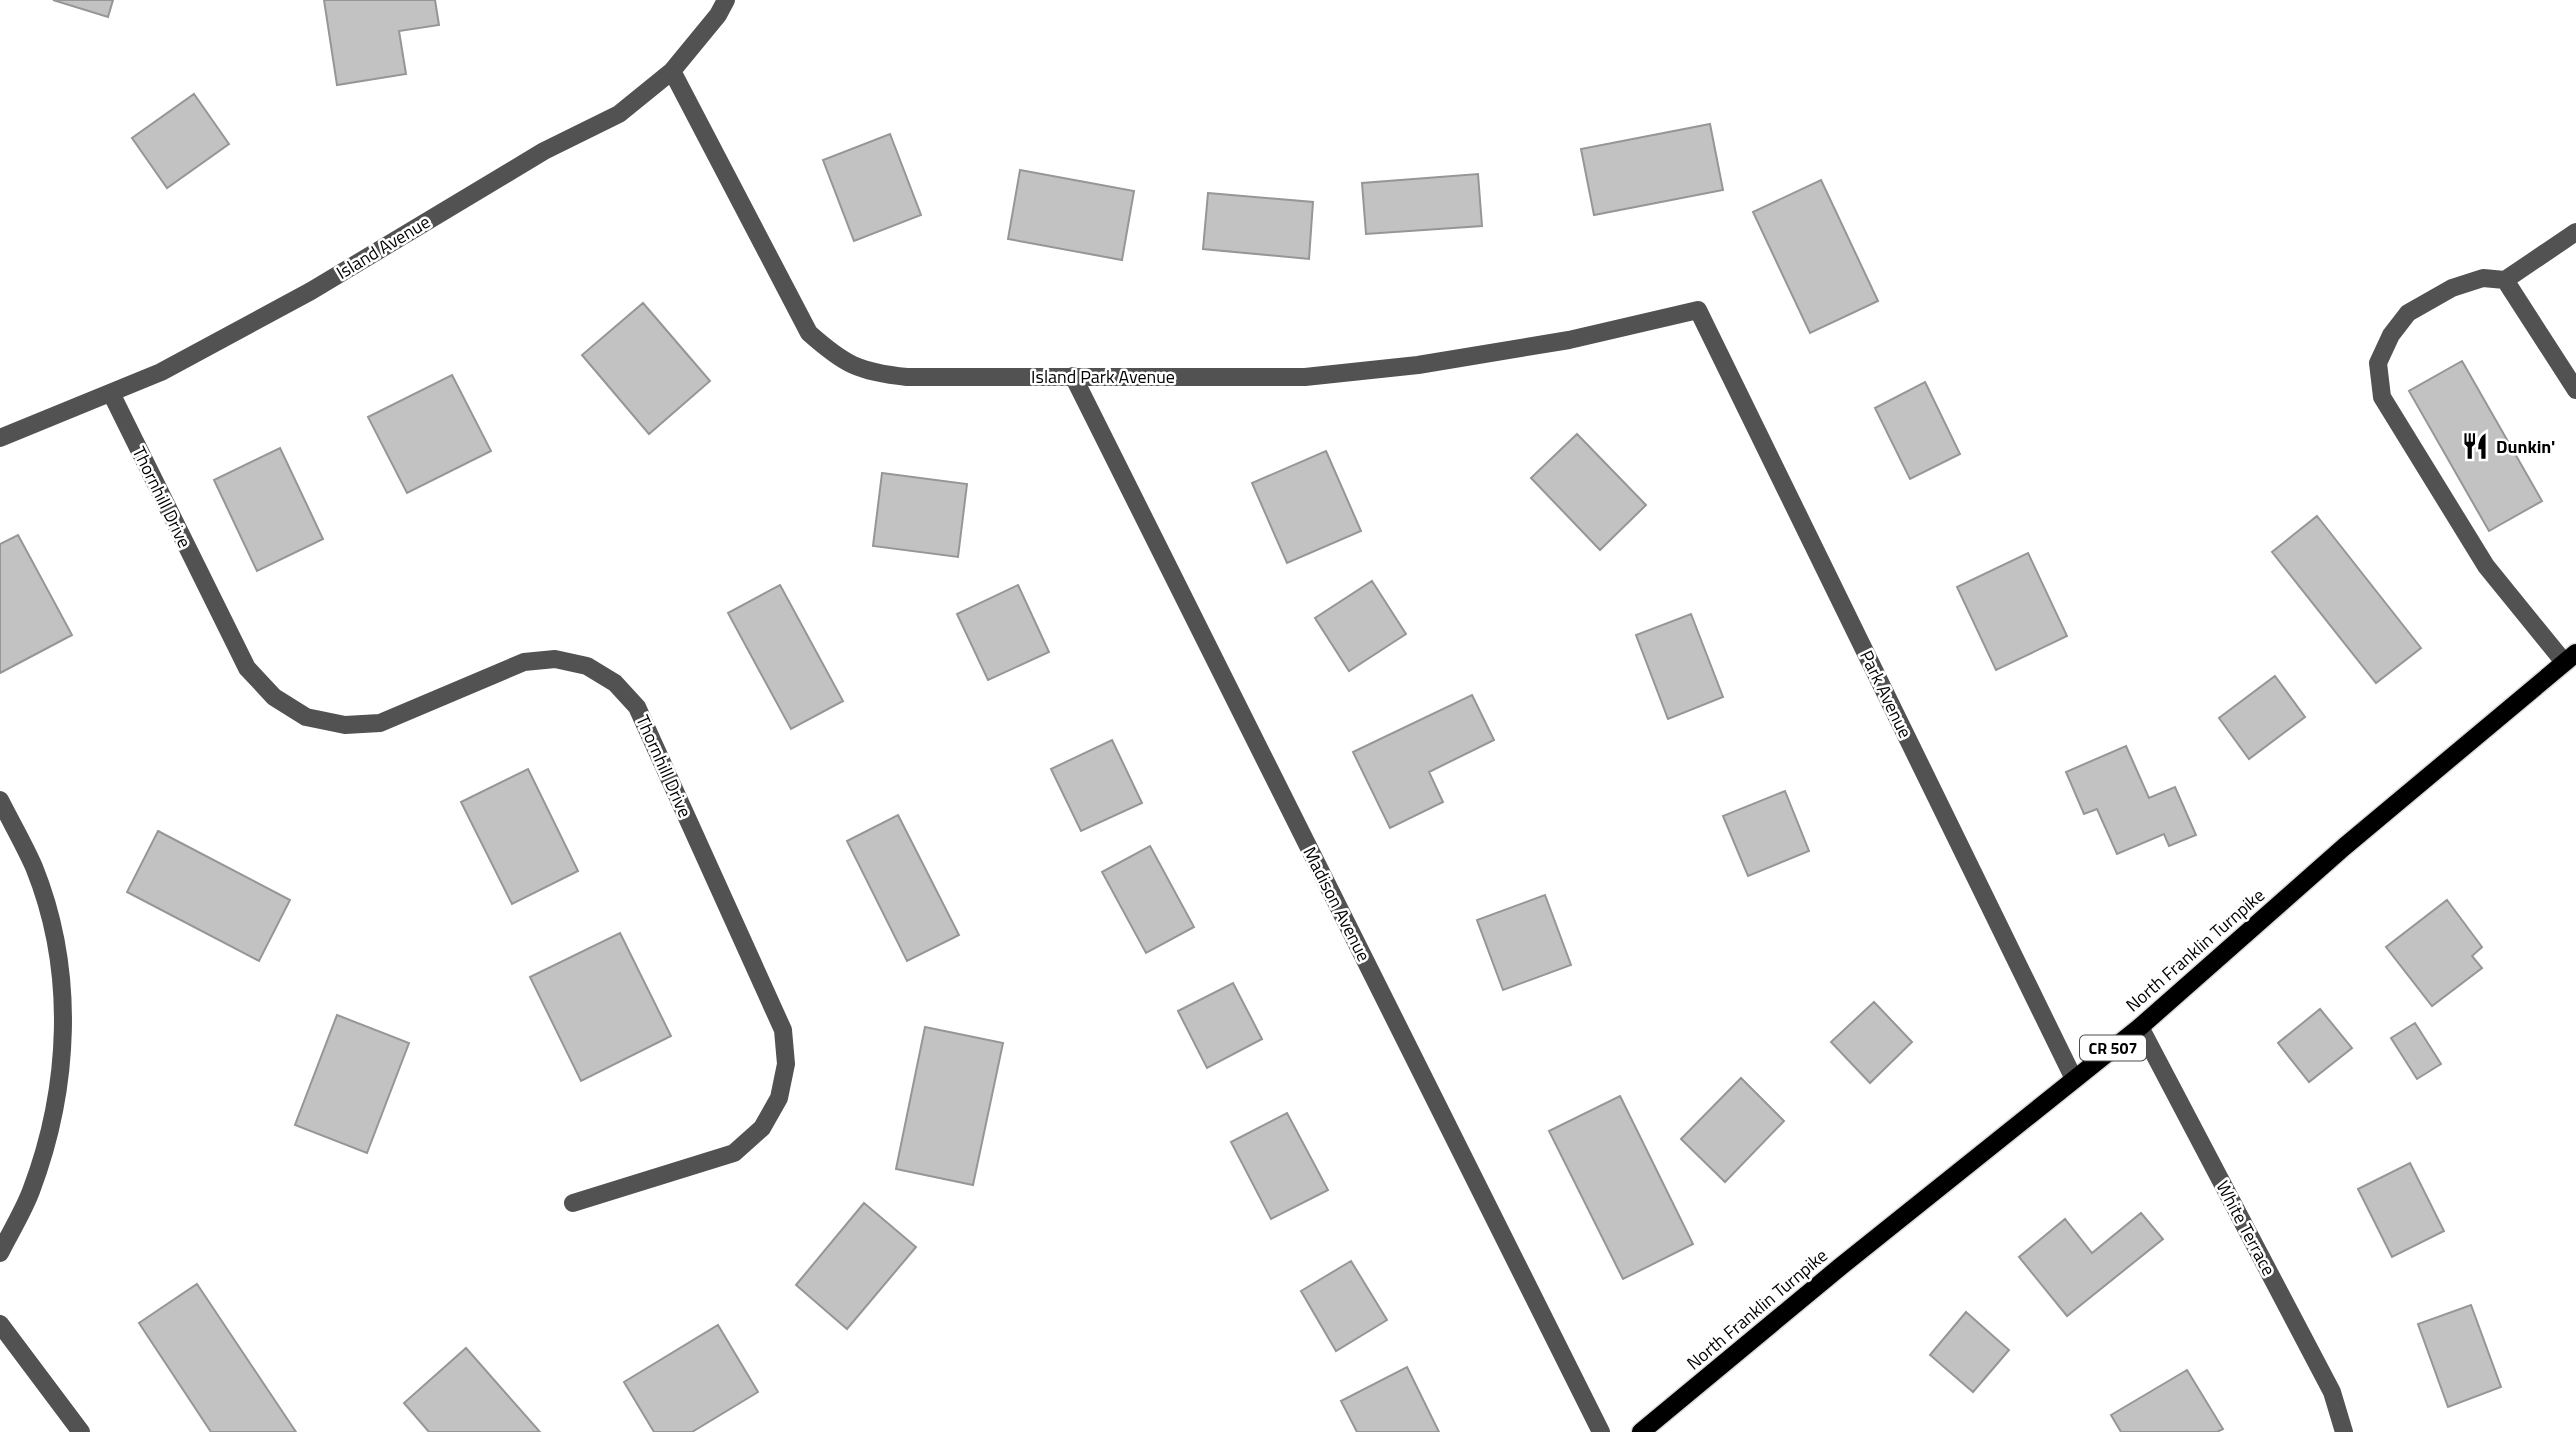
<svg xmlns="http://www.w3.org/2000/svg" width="2576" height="1432" viewBox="0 0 2576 1432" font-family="'Titillium Web',sans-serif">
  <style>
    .building { fill: #c2c2c2; stroke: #969696; stroke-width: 2 }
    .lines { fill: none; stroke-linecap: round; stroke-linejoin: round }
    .major-casing { stroke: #dbdbdb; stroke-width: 21 }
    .minor { stroke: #525252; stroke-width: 18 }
    .major { stroke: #000; stroke-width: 18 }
    .labels { text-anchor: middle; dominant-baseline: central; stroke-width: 5; stroke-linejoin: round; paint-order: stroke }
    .shield { fill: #fff; stroke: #4c4c4c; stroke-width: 2 }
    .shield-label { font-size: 16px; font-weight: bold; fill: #000 }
    .street-label { font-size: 18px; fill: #000; stroke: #fff }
    .poi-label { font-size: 18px; font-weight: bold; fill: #000; stroke: #fff; text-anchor: start }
  </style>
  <rect width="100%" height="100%" fill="#fff"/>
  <path class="building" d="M53,0H113L108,17Z
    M324,0H435L439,25L399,31L406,74L337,85Z
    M194,94L229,144L167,188L132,138Z
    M1710,124L1723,190L1594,215L1581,149Z
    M890,134L921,215L854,241L823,160Z
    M1020,170L1134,191L1122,260L1008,239Z
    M1478,174L1482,226L1366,234L1362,183Z
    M1821,180L1878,301L1810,333L1753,212Z
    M1208,193L1313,202L1309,259L1203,249Z
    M643,303L710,381L649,434L582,355Z
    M2462,361L2542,501L2489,531L2409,391Z
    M452,375L491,451L407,493L368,417Z
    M1925,382L1960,454L1910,479L1875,408Z
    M1577,434L1646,505L1600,550L1531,478Z
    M280,448L323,539L257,571L214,480Z
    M1326,451L1361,531L1287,563L1252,483Z
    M882,473L967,484L958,557L873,546Z
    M2317,516L2421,648L2376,683L2272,552Z
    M18,535L72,635L0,673V544Z
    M2028,553L2067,636L1996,670L1957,587Z
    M1372,581L1406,634L1349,671L1315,618Z
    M780,585L843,701L791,729L728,613Z
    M1018,585L1049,652L988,680L957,614Z
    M1691,614L1723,697L1668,719L1636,635Z
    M2275,676L2305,717L2249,759L2219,718Z
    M1472,695L1494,740L1429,772L1443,802L1390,828L1353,752Z
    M1112,740L1142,803L1081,831L1051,769Z
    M2126,746L2149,798L2175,787L2196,835L2169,846L2164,834L2117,854L2097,809L2084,814L2066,772Z
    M528,769L578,871L512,904L461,802Z
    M1785,791L1809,851L1748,876L1723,816Z
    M898,815L959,935L907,961L847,841Z
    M158,831L290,900L259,961L127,892Z
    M1150,846L1194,927L1146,953L1102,872Z
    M1545,895L1571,965L1503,990L1477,920Z
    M2447,900L2482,947L2472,956L2482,968L2432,1006L2386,947Z
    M620,933L671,1036L581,1081L530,977Z
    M1233,983L1262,1039L1207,1068L1178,1011Z
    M1874,1002L1912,1042L1870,1083L1831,1042Z
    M2320,1009L2352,1048L2309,1082L2278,1043Z
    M337,1015L409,1043L367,1153L295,1125Z
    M2415,1023L2441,1064L2417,1079L2391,1038Z
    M925,1027L1003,1043L973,1185L896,1169Z
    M1741,1078L1784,1121L1725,1182L1681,1139Z
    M1620,1096L1693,1244L1623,1279L1549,1131Z
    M1287,1113L1328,1190L1271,1219L1231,1142Z
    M2410,1163L2444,1231L2392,1257L2358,1189Z
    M864,1203L916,1247L847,1329L796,1285Z
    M2141,1213L2163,1239L2067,1316L2019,1257L2065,1219L2092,1253Z
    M1351,1261L1387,1320L1336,1351L1301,1291Z
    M197,1284L296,1432H211L139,1323Z
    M2471,1305L2501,1387L2448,1407L2418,1324Z
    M1966,1312L2009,1350L1973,1392L1930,1355Z
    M718,1325L758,1392L692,1432H654L624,1382Z
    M466,1348L540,1432H429L404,1403Z
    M1407,1367L1439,1432H1357L1341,1401Z
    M2187,1370L2223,1429L2217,1432H2121L2111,1415Z"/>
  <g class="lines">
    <defs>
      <path id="major" d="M1641,1432L1840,1267L2140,1027L2344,847L2576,653"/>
    </defs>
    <use href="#major" class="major-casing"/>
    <path class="minor" d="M672,71L809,333C845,365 859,372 907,377H1305L1418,365L1569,340L1698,310L2074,1079
      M2576,232L2505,280L2576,390
      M2505,280L2483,278L2452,288L2408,313L2391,335L2378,363L2382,397L2486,566L2564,662
      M1073,376L1601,1432
      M111,393L247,668L274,697L306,717L345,725L380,723L524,662L555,659L587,666L615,683L637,707L783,1030L786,1064L779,1098L762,1128L734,1153L573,1203
      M0,438L161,372L311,291L544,151L619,114L672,71L718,15L726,0
      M0,800C11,822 24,844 34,867C76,971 70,1088 31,1191C23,1212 10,1233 0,1253
      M2140,1027L2332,1392L2344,1432
      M0,1324L81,1432"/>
    <use href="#major" class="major"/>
  </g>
  <defs>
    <symbol id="restaurant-bare" viewBox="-9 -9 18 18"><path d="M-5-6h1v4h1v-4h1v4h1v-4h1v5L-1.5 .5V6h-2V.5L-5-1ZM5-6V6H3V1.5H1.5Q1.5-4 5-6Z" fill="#000" stroke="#fff" stroke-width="2.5" paint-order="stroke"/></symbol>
  </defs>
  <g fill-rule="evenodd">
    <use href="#restaurant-bare" x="2456" y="427" width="38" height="38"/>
  </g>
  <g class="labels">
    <rect class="shield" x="2080" y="1035.5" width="66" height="25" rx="5"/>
    <g class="shield-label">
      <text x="2113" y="1048">CR 507</text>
    </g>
    <g class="street-label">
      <text transform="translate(383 247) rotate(-31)">Island Avenue</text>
      <text x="1103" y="376">Island Park Avenue</text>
      <text transform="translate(162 497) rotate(64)">Thornhill Drive</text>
      <text transform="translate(1886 694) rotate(64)">Park Avenue</text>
      <text transform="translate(664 766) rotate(66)">Thornhill Drive</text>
      <text transform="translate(1337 904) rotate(63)">Madison Avenue</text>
      <text transform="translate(2195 950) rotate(-41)">North Franklin Turnpike</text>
      <text transform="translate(2246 1228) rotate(62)">White Terrace</text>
      <text transform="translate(1757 1309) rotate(-40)">North Franklin Turnpike</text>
    </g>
    <g class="poi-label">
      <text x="2496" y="446">Dunkin'</text>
    </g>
  </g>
</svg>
